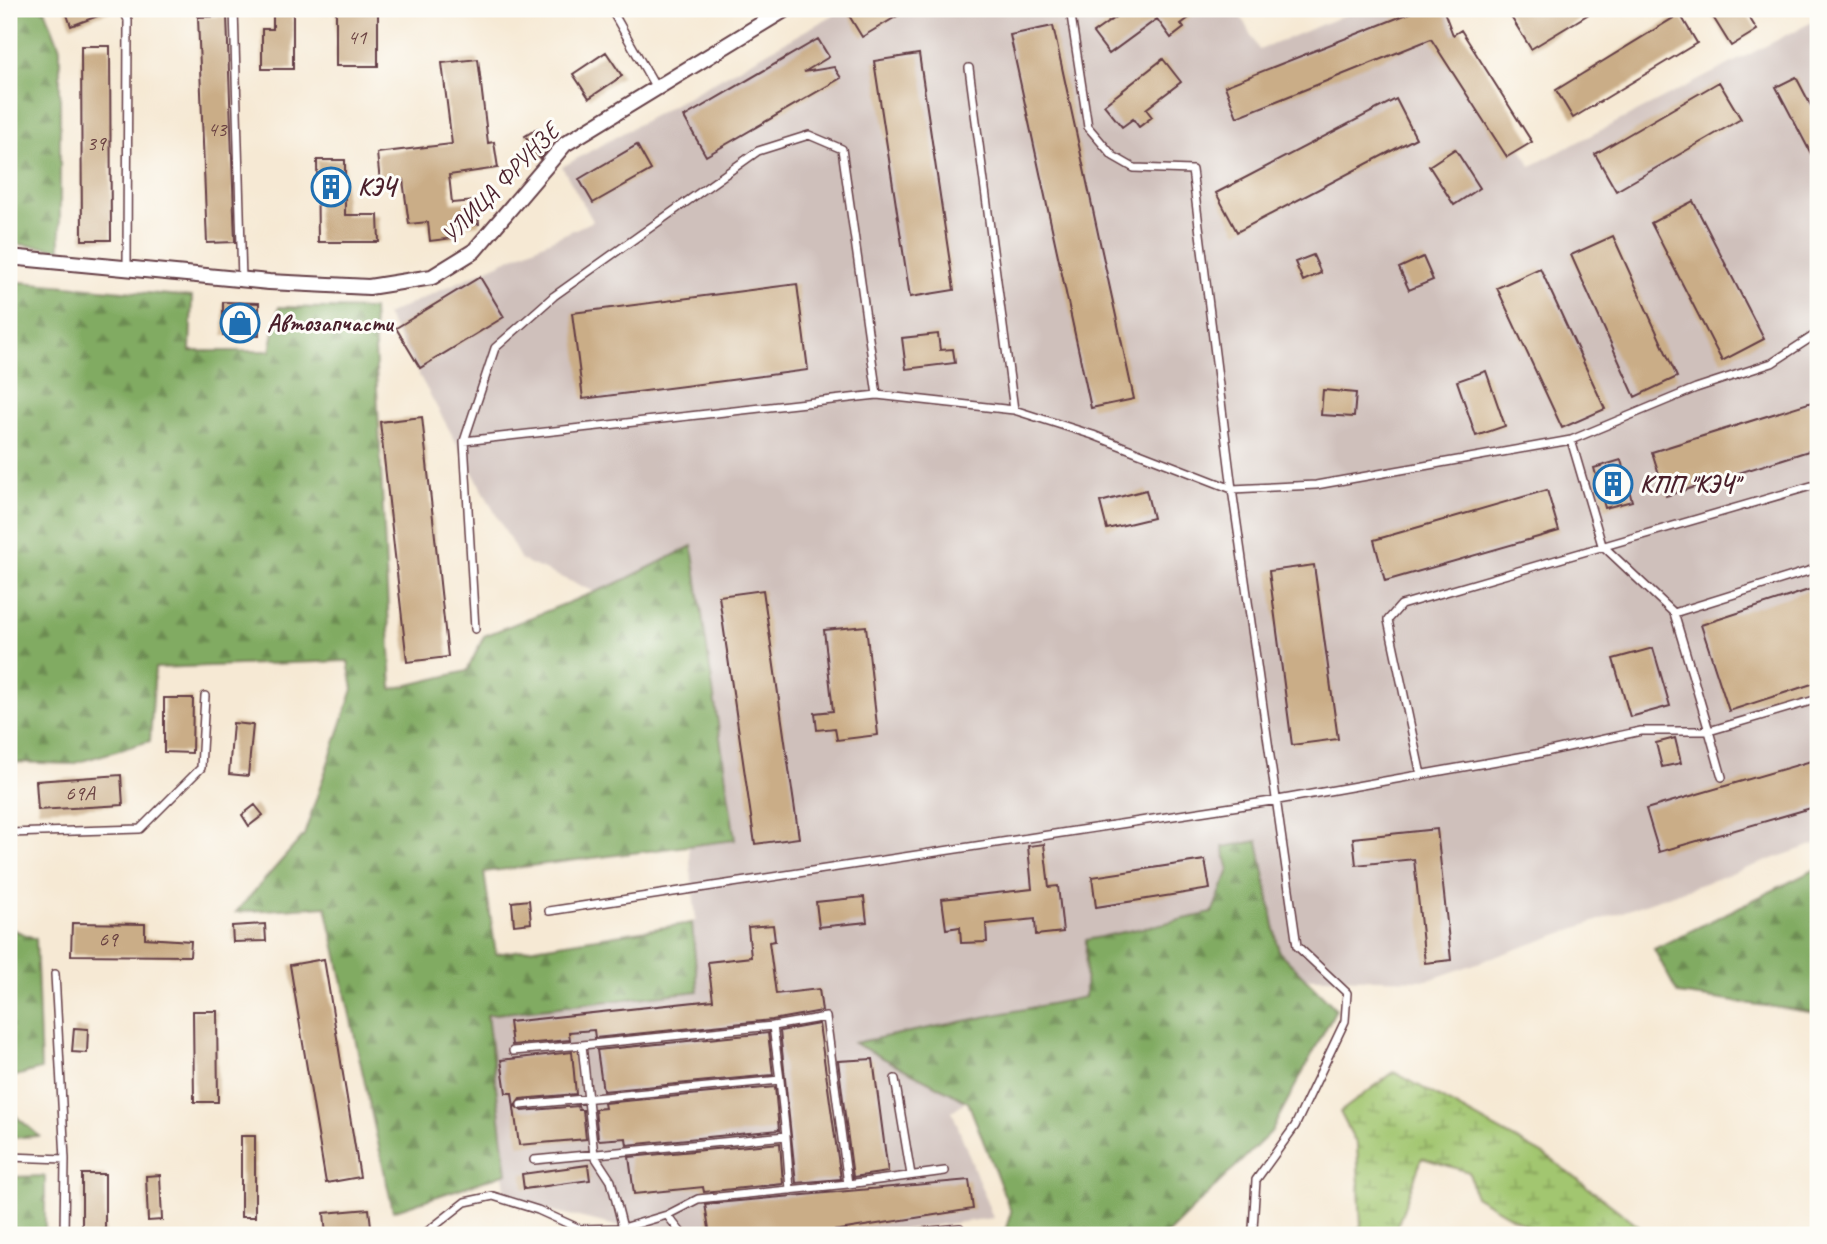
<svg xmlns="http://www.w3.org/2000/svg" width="1827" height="1244" viewBox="0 0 1827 1244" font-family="Caveat,sans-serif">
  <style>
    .industrial { fill: #cfc0bb }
    .forest { fill: url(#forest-firs); stroke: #666546; stroke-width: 2 }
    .wetland { fill: url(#wetland-marsh); stroke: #76724d; stroke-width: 2 }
    .building { fill: #caad87 }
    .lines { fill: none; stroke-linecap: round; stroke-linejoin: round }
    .lane-casing { stroke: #643d44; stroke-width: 10 }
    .street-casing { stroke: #643d44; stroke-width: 18 }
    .lane { stroke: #fff; stroke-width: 7 }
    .street { stroke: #fff; stroke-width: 14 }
    .labels { text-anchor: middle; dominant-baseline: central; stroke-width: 6; stroke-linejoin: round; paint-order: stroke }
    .number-label { font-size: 21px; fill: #6a4242 }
    .street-label { font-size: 24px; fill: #4a1f2b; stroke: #fdfcf7 }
    .poi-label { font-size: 24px; font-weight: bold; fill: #4a1f2b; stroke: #fdfcf7; text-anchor: start }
  </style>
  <defs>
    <pattern id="forest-firs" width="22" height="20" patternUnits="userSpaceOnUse" patternTransform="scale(1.75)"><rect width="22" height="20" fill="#81ab62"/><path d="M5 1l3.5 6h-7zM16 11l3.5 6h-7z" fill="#6c8b51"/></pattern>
    <pattern id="wetland-marsh" width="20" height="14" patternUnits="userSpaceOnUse" patternTransform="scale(1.75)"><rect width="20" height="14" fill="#a2c66f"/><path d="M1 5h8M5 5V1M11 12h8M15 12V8" fill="none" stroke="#86a05b"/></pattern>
  </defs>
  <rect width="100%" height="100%" fill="#fdfcf7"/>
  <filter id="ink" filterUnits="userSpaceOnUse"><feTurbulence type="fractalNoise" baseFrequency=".0143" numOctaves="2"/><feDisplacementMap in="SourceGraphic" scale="14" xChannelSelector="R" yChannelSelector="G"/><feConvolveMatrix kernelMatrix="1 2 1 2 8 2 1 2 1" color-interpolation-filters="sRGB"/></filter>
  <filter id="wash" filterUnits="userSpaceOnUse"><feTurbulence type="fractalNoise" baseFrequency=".00686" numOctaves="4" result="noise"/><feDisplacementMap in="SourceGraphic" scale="28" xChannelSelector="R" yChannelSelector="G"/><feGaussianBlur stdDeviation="1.57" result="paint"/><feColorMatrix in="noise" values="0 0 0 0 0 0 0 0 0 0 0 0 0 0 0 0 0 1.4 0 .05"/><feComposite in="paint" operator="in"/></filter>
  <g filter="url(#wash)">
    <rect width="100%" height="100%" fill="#f6e9d4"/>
    <path class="industrial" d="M844,9H1237L1259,50L1360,9H1444L1531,166L1818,19V843L1429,980L1148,975L952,1111L993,1218L860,1235H655L506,1200L487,1015L696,920L665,622L521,560L386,315L593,221L562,167Z"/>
    <path class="forest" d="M9,9H45L60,48V249L9,243Z
      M9,281L192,297L190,351H270L279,307L373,309L392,689L467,671L484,636L620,582L692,546L735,840L484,872L496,954L692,923L698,991L487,1015L507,1173L393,1211L326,906L236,912L304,835L353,689L348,661L155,668L150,741L72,764L9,762Z
      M1258,841L1279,952L1336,1009L1271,1132L1166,1235H980L1005,1231L1011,1212L968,1102L854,1043L1085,997L1086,940L1212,913L1229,870L1223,847Z
      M1818,868V1013L1678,994L1654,949Z
      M9,928L36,939L41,1069L9,1078Z
      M9,1106L10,1111L39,1136L9,1138Z
      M45,1176V1235H9V1177Z"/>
    <path class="wetland" d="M1394,1072L1551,1159L1650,1235H1543L1475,1196L1469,1172L1422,1158L1394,1235H1351L1361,1226L1357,1145L1340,1112Z"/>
    <g id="blocks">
      <path class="building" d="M65,9H114V10L71,26Z
        M273,9H293V69H262V29H273Z
        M336,9H378V66H336Z
        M845,9H909L862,37Z
        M1127,9H1201L1181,24L1184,28L1171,38L1157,19L1109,54L1093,33Z
        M1420,9H1443L1453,35L1461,30L1532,142L1507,157L1431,39L1237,117L1225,86Z
        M1506,9H1597L1531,49Z
        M1708,9H1744L1757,30L1731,46Z
        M1680,14L1697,43L1573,118L1556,90Z
        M227,16L235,242L207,243L198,17Z
        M1053,26L1134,399L1091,408L1010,35Z
        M818,39L829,57L804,72L834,67L841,78L706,156L684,117Z
        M81,46H110L111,240H82Z
        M606,52L622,76L589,98L573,74Z
        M919,54L954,290L910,297L874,61Z
        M478,59L488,143L494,142L498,168L449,175L452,203L476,201L479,224L452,227L454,238L430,241L428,222L409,224L403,180L380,182L377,153L452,144L442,63Z
        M1163,59L1181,82L1146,109L1152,117L1139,127L1133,119L1122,127L1104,105Z
        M1796,77L1818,119V167L1776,87Z
        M1719,82L1741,119L1616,191L1595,154Z
        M1396,99L1416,138L1237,232L1216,193Z
        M538,128L550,147L540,159L525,136Z
        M637,145L651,170L593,203L579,179Z
        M1455,149L1480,188L1454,205L1429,166Z
        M317,160H345V215H378L379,242H318Z
        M1693,201L1764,339L1722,361L1651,223Z
        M1613,236L1677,377L1635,397L1571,255Z
        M1313,255L1321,273L1303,281L1295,262Z
        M1423,257L1433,280L1409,290L1399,268Z
        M1540,268L1605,409L1562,428L1497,288Z
        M480,277L504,317L420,368L396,328Z
        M797,284L808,370L583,399L572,313Z
        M223,302L259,303V336L223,335Z
        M938,334L940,350L953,349L955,363L906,369L902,338Z
        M1486,371L1505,426L1476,436L1457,381Z
        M1323,390L1356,393L1354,417L1321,415Z
        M1818,400V448L1666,496L1652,452Z
        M422,417L448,657L407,662L380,422Z
        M1621,460L1632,501L1605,508L1594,468Z
        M1146,490L1153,518L1107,529L1100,502Z
        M1547,490L1559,531L1385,581L1374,540Z
        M1314,565L1338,739L1292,745L1269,571Z
        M1818,587V682L1729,711L1701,625Z
        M763,590L799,838L755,844L719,596Z
        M866,626L878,735L837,740L835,728L817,730L815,713L833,711L824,630Z
        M1653,648L1670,706L1630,717L1613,659Z
        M164,698H193L192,753L164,752Z
        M233,723L253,725L248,776L229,774Z
        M1675,738L1681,763L1662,767L1656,743Z
        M1818,759V806L1659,852L1646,809Z
        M121,775L123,805L38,810L36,781Z
        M255,805L263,815L249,826L242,815Z
        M1437,829L1451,960L1425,963L1414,859L1356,865L1353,838Z
        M1044,844L1049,887L1058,886L1063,932L1036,935L1035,919L986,924L987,942L961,943L960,927L946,929L942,899L1032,889L1028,846Z
        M1205,860L1210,889L1096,907L1092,877Z
        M864,897L867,922L819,927L816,902Z
        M529,900L531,923L514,925L512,902Z
        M72,923L145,924V938L191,941L190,956L71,955Z
        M265,924L266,941L233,942L232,926Z
        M773,925L775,941L769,942L776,994L819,989L822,1011L772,1020L595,1038L594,1030L569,1032L570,1040L512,1045L509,1022L713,1000L708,962L751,957L748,927Z
        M324,959L360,1177L326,1183L290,965Z
        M193,1011H217L218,1102H194Z
        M819,1024L841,1179L796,1183L780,1031Z
        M74,1028L88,1029L87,1053L72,1052Z
        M768,1033L773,1075L603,1091L597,1050Z
        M572,1052L576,1094L520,1099L515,1106L522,1111L578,1106L579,1110H583L586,1139L519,1145L512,1093H506L501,1060Z
        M873,1059L888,1172L853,1177L838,1061Z
        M775,1087L779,1130L627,1145L626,1138L599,1140L598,1138L595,1109L605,1108L604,1103Z
        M241,1136H255V1217H241Z
        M780,1143L783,1184L704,1192L703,1187L634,1194L629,1157Z
        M588,1165L590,1180L524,1189L522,1174Z
        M82,1174H105V1235H82Z
        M160,1175L162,1220L148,1221L146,1176Z
        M969,1180L973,1209L820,1233L710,1235L705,1204Z
        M369,1209L372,1235H326L324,1213Z"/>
    </g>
  </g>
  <g filter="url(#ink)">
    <use href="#blocks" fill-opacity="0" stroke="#643d44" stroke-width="2"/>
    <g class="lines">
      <defs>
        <path id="lane" d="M123,9L128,20L127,269
          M234,9L242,280
          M611,9L656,88
          M1070,9L1088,127L1113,156L1134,168L1192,170L1232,489L1297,946L1347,993L1345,1021L1295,1126L1256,1180L1253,1229L1248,1235
          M969,68L1014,410
          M1571,440L1602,545L1674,613L1709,731L1818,699
          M464,441L877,395L1014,410L1093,435L1232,489L1316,485L1571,440L1696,388L1772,363L1818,333
          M1674,613L1818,568
          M475,629L464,441L495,348L554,296L758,151L809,135L842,149L877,395
          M1421,775L1388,620L1401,605L1818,484
          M9,833L140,829L201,768L205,696
          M549,911L1278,800L1536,754L1641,731H1709L1722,777
          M55,974L65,1159L64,1235
          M773,1026L826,1017L848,1184L945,1171
          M895,1079L911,1175
          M521,1105L780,1080L773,1026L582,1045
          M786,1136L790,1190
          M9,1157L65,1159
          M534,1160L786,1136L780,1080
          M667,1215L683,1235
          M623,1228L667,1215L698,1199L848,1184
          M423,1235L465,1202L493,1196L538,1210L580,1229L623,1228L611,1181L594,1155L582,1045L513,1051
          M892,1235L960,1228"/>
        <path id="street" d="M9,257L269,282L369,287L432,277L474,251L565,144L786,9"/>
      </defs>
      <use href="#lane" class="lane-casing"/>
      <use href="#street" class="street-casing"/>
      <use href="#lane" class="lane"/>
      <use href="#street" class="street"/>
    </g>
  </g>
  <defs>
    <symbol id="building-ring" viewBox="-11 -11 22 22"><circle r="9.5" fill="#fdfcf7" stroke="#1f6fb2" stroke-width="1.5"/><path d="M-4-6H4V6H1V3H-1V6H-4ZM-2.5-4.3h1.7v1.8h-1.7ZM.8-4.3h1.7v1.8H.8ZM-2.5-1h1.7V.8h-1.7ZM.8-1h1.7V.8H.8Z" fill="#1f6fb2"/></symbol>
    <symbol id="shop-ring" viewBox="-11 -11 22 22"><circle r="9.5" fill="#fdfcf7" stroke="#1f6fb2" stroke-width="1.5"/><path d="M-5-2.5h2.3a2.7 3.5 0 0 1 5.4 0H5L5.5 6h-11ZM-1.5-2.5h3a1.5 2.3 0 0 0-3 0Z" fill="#1f6fb2"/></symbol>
  </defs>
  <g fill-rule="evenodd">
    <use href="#building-ring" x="309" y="165" width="44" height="44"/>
    <use href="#shop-ring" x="218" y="301" width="44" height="44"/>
    <use href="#building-ring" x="1591" y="462" width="44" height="44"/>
  </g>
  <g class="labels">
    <g class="number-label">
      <text x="357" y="37">41</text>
      <text x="217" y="129">43</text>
      <text x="96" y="143">39</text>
      <text x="80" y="793">69А</text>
      <text x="108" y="939">69</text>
    </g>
    <g class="street-label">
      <text transform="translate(500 183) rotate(-46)">УЛИЦА ФРУНЗЕ</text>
    </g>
    <g class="poi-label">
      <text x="358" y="187">КЭЧ</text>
      <text x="267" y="323">Автозапчасти</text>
      <text x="1640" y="484">КПП "КЭЧ"</text>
    </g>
  </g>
  <rect width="1827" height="1244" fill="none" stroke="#fdfcf7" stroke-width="35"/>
</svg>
